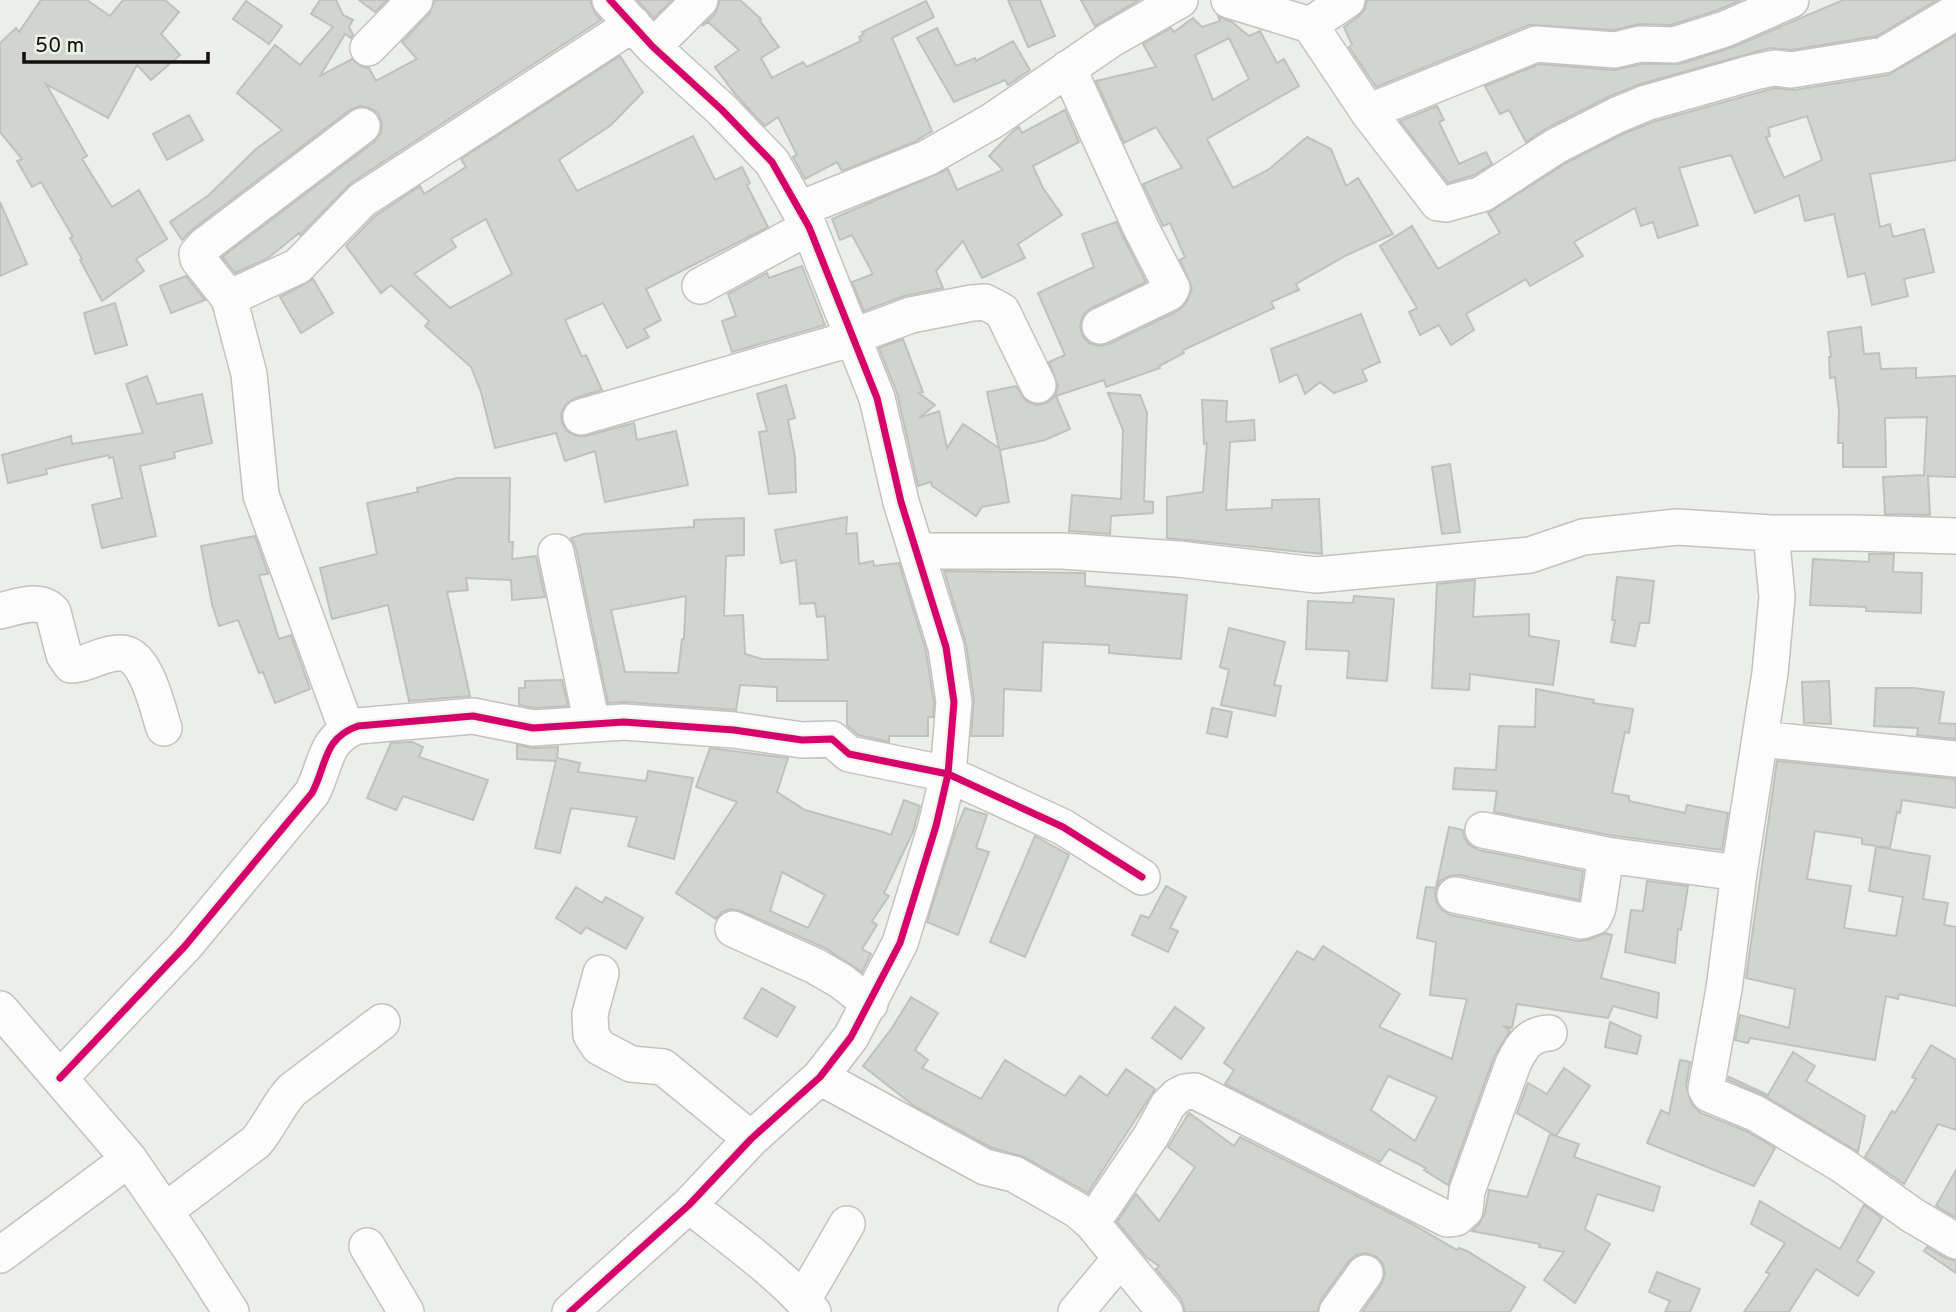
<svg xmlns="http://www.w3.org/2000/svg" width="1956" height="1312" viewBox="0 0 1956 1312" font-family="Overpass,sans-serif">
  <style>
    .building { fill: #d1d4d0; stroke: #bfc1be; stroke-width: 2; fill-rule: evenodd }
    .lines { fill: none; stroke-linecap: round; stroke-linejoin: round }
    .minor-casing { stroke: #c2c3bf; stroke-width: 38 }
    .minor { stroke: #fcfcfc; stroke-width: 35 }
    .cycleway-casing { stroke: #edf1e6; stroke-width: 11 }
    .cycleway { stroke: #d6006c; stroke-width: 7 }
  </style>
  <rect width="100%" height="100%" fill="#eceee9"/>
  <path class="building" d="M41,0H87L110,16L123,0H165L179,12L161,34L180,55L151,80L137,65L108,118L46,84L87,156L82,159L112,207L139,190L167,239L136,259L144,271L102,301L80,260L82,259L70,238L73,237L41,182L32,187L17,161L22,159L0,132V43L16,28L19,32Z
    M320,0H336L343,15L353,20L349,27L353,35L351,38L345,34L320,76L352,59L362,67L369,68L376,81L417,59L402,42L429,14L435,0H590L595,13L601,20L351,183L300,235L299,233L268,258L235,273L222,257L374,142L381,133L382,123L378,113L370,108L360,106L350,110L193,229L182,240L170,222L209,195L256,149L282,130L237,93L275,45L300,65L333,27L311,14Z
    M359,0H387L375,12Z
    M637,0H672L654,18Z
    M720,0H740L761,19L760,21L779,47L761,58L772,78L803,62L807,67L861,41L859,37L864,34L862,32L926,1L934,17L892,38L932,131L914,142L842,171L837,162L805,179L793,157L797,155L778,117L765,126L735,94L715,67L739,50L708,22L702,26L715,14Z
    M1008,0H1040L1055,36L1028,47Z
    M1081,0H1139L1095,26Z
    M1367,0H1741L1718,10L1671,25L1640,24L1613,30L1529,25L1376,87L1349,47L1352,45L1344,27L1359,16L1365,9Z
    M1843,0H1937L1877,36L1791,50L1770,48L1640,84L1608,97L1547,128L1526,142L1509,110L1500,114L1485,86L1539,64L1614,70L1642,64H1680L1733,47Z
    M246,1L282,26L269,44L233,19Z
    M1218,16L1232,22L1249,36L1260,31L1277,63L1284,59L1299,86L1207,139L1233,188L1268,170L1307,137L1331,149L1346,186L1358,178L1393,234L1347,255L1296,284L1299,290L1271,302L1274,308L1183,350L1184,353L1159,366L1160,368L1106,387L1104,380L1056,396L1070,429L1045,440L1000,450L1009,502L982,507L976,516L932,486L931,482L918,486L897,393L879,348L903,339L923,392L919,393L935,405L919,418L939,411L947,448L963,424L999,448L987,392L1016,386L1026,401L1037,405L1047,403L1055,396L1058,386L1049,362L1065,355L1038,293L1094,267L1082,234L1116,222L1146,282L1091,308L1084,314L1080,325L1082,335L1089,343L1099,346L1109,344L1178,311L1186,303L1192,288L1180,260L1185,257L1170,223L1163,226L1143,184L1182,168L1156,127L1124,143L1096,81L1156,67L1143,44L1171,28L1174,32L1193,18L1202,27L1220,21ZM1229,38L1249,79L1213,100L1195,55Z
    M937,28L956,66L975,58L976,61L1013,41L1030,70L1008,85L1005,80L954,102L917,38Z
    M1956,35V160L1870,174L1880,227L1890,224L1893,237L1924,229L1934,272L1904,279L1908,296L1872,305L1865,273L1848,277L1834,214L1805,221L1799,195L1755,213L1731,155L1679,168L1698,225L1658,238L1653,222L1641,226L1635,208L1574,242L1583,256L1530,286L1526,279L1466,314L1474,330L1451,345L1439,325L1420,335L1409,312L1417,308L1380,246L1412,226L1438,269L1500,233L1488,213L1566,163L1625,133L1653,122L1760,92L1775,88L1794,90L1888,75ZM1807,116L1822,160L1784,178L1766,137L1770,136L1768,128Z
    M620,56L643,92L611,125L559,160L577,191L693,136L715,180L742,167L750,183L747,185L768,227L646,289L661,320L644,329L649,337L627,348L603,303L565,320L582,357L586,355L602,390L575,398L566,404L561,413L562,423L567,431L576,436H586L634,423L637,440L676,431L688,485L605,502L595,451L565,461L556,433L495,448L481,392L471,367L425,326L429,321L391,285L381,293L346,246L375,216L420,186L424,194L466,167L461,159ZM486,219L512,274L450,308L414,274L456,247L451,239Z
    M1437,106L1444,120L1439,122L1459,164L1486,152L1492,164L1474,175L1448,183L1400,121Z
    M1065,110L1079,142L1033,166L1043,188L1062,215L1018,244L1025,258L982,278L963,241L936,271L943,288L904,296L864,311L852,282L873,274L852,235L840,240L832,219L948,169L957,190L1003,170L989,156L1011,133L1019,127L1022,133Z
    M189,115L203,140L167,160L153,134Z
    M0,202L27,264L0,276Z
    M802,266L825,325L732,352L722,321L736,316L728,294L767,273L769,278Z
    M186,276L205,300L171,313L160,286Z
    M313,279L333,313L301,333L280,297Z
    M115,303L127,345L95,354L84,313Z
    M1361,314L1380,362L1362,370L1367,381L1334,393L1320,382L1305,394L1297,374L1280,382L1271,349Z
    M1861,327L1864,354L1879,353L1881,369L1916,368V378L1956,376V477L1928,476L1930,515L1885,514L1883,477L1924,475L1927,417L1885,418L1886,467H1843V443H1838L1839,411L1835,377L1830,378L1829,357H1831L1828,332Z
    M147,376L157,404L202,394L212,443L174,452L175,458L140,466L156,536L102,548L92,505L122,498L113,457L109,458V455L46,469L47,474L8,483L2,455L71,436L72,444L143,433L126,384Z
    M786,385L795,418L788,420L795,457L796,492L769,494L759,432L767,431L757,394Z
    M1108,393L1140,395L1147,413L1144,501L1153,502V513L1111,516L1110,534L1069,531L1072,495L1121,499L1123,430Z
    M1202,400L1227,401L1226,422L1254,420L1255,440L1230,442L1226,510L1272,508V500L1319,499L1322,554L1167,538V497L1203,492L1207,443L1204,444Z
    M1450,464L1460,532L1442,534L1432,467Z
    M457,478H510L509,542H513L512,559L536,556L545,597L512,600L511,580L466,578L468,590L447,592L470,696L409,701L388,605L332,619L320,568L377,554L367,503L418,492L417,488Z
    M847,517L846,534L857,533L859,564L873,561L874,566L899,563L926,651L934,703L933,717H928V736H889V742L858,735L847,725V701H777V687L740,685L736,710L625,702L608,703L576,548L571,538L584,534L694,527V520L744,518V555L726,556L724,616L743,615L745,654L762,659L828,660L825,616L817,617L815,603L800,604L796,560L781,563L775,530ZM686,596L684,639H682L678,673L625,672L611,610Z
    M255,536L268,574L259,575L279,639L291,635L310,689L275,703L263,672L259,673L238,620L219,626L212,604L201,546Z
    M1869,554H1894L1893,572L1922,573L1921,613L1866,611V607L1810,605L1813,559L1869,562Z
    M944,571L1085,573V586L1187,595L1181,659L1109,653V645L1043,642L1041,691L1004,689L1003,736H971L974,699L966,644Z
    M1617,577L1654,581L1649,623H1640L1635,646L1611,642L1615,620H1612Z
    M1475,580L1473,617L1529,614V636L1559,641L1553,685L1470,674L1469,690L1432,688L1437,584Z
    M1354,596L1394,599L1387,681L1347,678L1349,651L1306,649L1308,601L1353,603Z
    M1229,628L1285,642L1274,685L1281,686L1275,716L1221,705L1229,670L1220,667Z
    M562,680L568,706L534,708L519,705V688H525V681Z
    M1829,681L1831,724L1804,723L1802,682Z
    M1876,688H1914L1944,692L1939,723L1956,724V739L1917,735L1918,728L1874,726Z
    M1536,689L1594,700L1593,703L1633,709L1629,733L1625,732L1612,793L1629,796V801L1685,813L1687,805L1728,813L1722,850L1609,835L1494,812L1497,791L1453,789L1455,768L1496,770L1499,726L1535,727Z
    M1212,708L1232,712L1227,737L1207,733Z
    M412,742L423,747L419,757L488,780L473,820L403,796L396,810L367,798L391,743Z
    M517,745L534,748L558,747L557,758L580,763L578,772L646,781L648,771L693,778L674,859L628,846L637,817L571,808L560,853L535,848L556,761L517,759Z
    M710,748L788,758L777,792L805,810L883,832L891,835L904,800L920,806L913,832L884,893L889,896L872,921L877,925L862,949L871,954L862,972L825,948L741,911L730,909L722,912L716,919L676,893L737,802L696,787ZM782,872L825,895L808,928L770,911Z
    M1777,761L1956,779V808L1902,800L1900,813L1897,812L1890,848L1862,844V838L1815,831L1807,879L1851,886L1844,928L1896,936L1903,897L1869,891L1876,847L1930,856L1923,899L1948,903L1944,925L1956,927V1006L1899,994L1898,999L1886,996L1875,1060L1750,1038L1748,1043L1735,1040L1740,1015L1789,1028L1795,989L1746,978Z
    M965,808L987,815L976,848L989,852L958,935L927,922L955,832Z
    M1449,827L1463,830L1464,837L1469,845L1479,850L1583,871L1579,900L1459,875L1449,876L1440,881L1435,892L1436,902L1442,910L1451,915L1578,941L1588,940L1605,933L1612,935L1601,978L1659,993L1657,1018L1613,1006L1608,1018L1517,1004L1512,1028L1503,1026L1510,1031L1494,1057L1448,1185L1424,1170L1426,1168L1389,1149L1380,1162L1225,1084L1234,1070L1224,1063L1297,951L1314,960L1323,946L1400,994L1379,1027L1452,1059L1467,999L1430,995L1436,942L1417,938L1426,887L1436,888ZM1388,1076L1437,1097L1415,1141L1371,1110Z
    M1035,836L1069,855L1025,957L990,942Z
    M1647,881L1688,886L1681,930L1678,929L1675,963L1625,952L1631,910L1643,911Z
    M1166,886L1186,897L1170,928L1178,931L1168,952L1132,935L1141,915L1149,918Z
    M576,887L602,903L606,897L643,918L626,949L586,927L581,934L556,918Z
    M762,988L795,1007L777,1037L744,1018Z
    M911,997L938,1013L915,1050L928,1060L922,1068L981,1099L1005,1060L1065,1096L1080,1076L1107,1096L1126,1069L1155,1089L1088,1193L1024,1157L992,1148L914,1106L863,1066L892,1028Z
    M1175,1007L1204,1028L1181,1059L1152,1038Z
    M1610,1022L1641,1036L1637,1054L1605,1047Z
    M1931,1045L1956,1060V1130L1938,1124L1904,1184L1865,1157L1892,1111L1895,1113L1916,1079L1912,1077Z
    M1793,1052L1815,1066L1806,1081L1865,1116L1858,1152L1765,1096L1728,1080L1729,1077L1768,1095Z
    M1680,1060L1690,1062L1686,1086L1692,1105L1701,1113L1746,1131L1775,1148L1754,1186L1647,1143L1661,1110L1669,1114Z
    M1564,1068L1590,1086L1556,1136L1517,1113L1528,1083L1547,1094Z
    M1189,1113L1234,1146L1240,1137L1412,1224L1457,1250L1459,1248L1467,1251L1525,1287L1510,1312H1362L1381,1285L1385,1274L1383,1264L1377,1257L1366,1253L1356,1255L1349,1261L1321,1300L1317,1312H1185L1181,1299L1156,1269L1159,1266L1146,1257L1117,1222L1136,1194L1159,1221L1195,1167L1168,1147Z
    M1550,1134L1579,1144L1574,1157L1660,1187L1653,1211L1597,1194L1585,1229L1610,1244L1575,1303L1544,1280L1564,1252L1539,1247L1540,1244L1472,1231L1479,1224L1485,1213L1489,1190L1527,1197Z
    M1956,1170V1218L1936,1206Z
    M1760,1201L1840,1249L1864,1205L1882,1218L1857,1261L1874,1272L1858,1296L1816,1269L1789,1312H1744L1770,1274L1766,1272L1785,1243L1751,1224Z
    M1927,1247L1946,1258L1956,1261V1273L1924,1251Z
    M1657,1272L1700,1289L1690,1312H1665L1670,1301L1649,1292Z"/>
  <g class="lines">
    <defs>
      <path id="minor" d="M1229,0L1310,25L1347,0
        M1310,25L1368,112L1438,203L1446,204L1482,194L1556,146L1617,115L1646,103L1755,72L1774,68L1791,70L1884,55L1956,12
        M653,47L700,0
        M368,48L415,0
        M1068,68L1141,228L1172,288L1169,293L1100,326
        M1368,112L1536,44L1615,50L1640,44L1674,45L1725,29L1791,0
        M800,209L927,158L992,121L1110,40L1180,0
        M700,286L809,227
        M229,298L298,266L362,200L633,24
        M581,417L833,344L911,315L972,303L985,302L1002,311L1038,385
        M1771,533L1777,597L1770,673L1739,873L1724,989L1706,1089L1709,1094L1755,1113L1842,1165L1912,1215L1956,1241
        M916,551H1062L1178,559L1316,575L1530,555L1583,537L1677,527L1771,533H1855L1956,536
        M556,552L592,724
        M0,611C17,607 40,597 53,612L64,655L71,665C87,665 102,653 119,653C146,651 157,707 164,728
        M347,730L261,495L249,374L229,298L198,259L197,254L205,245L362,126
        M1760,739L1956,759
        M1483,830L1606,855L1739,873
        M1455,895L1582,921L1594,917L1598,908L1606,855
        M733,929L815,966L841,981L870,1004
        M601,973L590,1014L591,1035L599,1047L631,1064L663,1067L751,1139
        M0,1009L129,1159L190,1248L231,1312
        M820,1077L985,1167L1014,1174L1077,1210L1092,1223L1165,1312
        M60,1078L185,946L312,793C327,765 323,738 358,726L473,716L533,728L624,722L734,730L802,740L832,739L849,754L948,774L1063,827L1142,877
        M689,1205C731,1239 778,1271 813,1312
        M165,1211L256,1142C270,1126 277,1106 292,1090L382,1022
        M1092,1223L1151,1136L1168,1105L1177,1096L1185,1092L1195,1091L1447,1219L1456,1218L1465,1210L1467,1191L1513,1064C1521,1047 1529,1034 1549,1033
        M367,1246L406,1312
        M0,1255L129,1159
        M803,1300L847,1224
        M570,1312L689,1205L751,1139L820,1077L851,1037L900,943L936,826L948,774L954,702L946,647L901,502L877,398L809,227L772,162L722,110L653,47L610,0
        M1076,1312L1120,1259
        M1337,1312L1365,1273"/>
    </defs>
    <use href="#minor" class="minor-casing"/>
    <use href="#minor" class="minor"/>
    <defs>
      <path id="cycleway" d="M60,1078L185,946L312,793C327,765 323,738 358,726L473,716L533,728L624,722L734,730L802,740L832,739L849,754L948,774L1063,827L1142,877
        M570,1312L689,1205L751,1139L820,1077L851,1037L900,943L936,826L948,774L954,702L946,647L901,502L877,398L809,227L772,162L722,110L653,47L610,0"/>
    </defs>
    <use href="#cycleway" class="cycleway-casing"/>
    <use href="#cycleway" class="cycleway"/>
  </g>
  <path d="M24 52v10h184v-10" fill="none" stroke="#10110e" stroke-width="3.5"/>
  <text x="35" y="52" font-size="21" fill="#10110e" stroke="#edf1e6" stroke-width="5" paint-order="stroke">50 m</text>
</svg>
